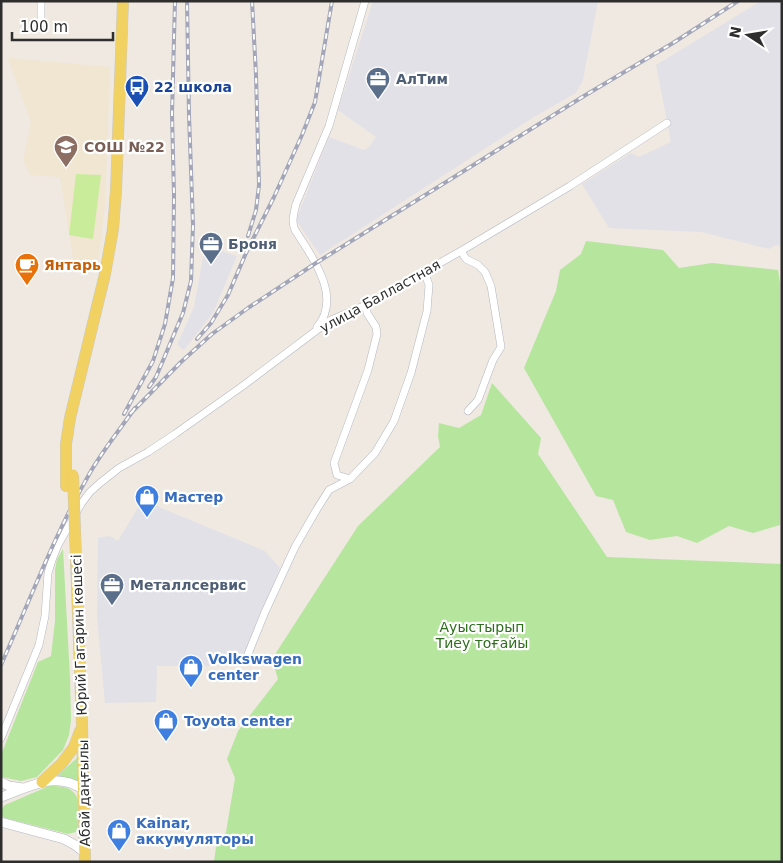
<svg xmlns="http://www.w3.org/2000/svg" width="783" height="863" viewBox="0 0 783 863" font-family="'DejaVu Sans',sans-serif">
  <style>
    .industrial { fill: #e3e1e8 }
    .education { fill: #f0e6d1 }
    .green { fill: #b6e59e }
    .pitch { fill: #c9ec9a }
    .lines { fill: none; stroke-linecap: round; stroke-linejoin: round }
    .minor-casing { stroke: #b4b7c1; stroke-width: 8 }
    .tertiary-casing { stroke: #b4b7c1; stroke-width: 10 }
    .primary-casing { stroke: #c9c9c9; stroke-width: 12 }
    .minor { stroke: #fff; stroke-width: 7 }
    .tertiary { stroke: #fff; stroke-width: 9 }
    .primary { stroke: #f2d163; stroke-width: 11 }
    .rail-casing { stroke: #a3a6b8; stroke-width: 4 }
    .rail { stroke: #fff; stroke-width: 2; stroke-dasharray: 5.5; stroke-linecap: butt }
    .primary-bridge-casing { stroke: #c9c9c9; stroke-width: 12; stroke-linecap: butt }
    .primary-bridge { stroke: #f2d163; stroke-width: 11 }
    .labels { text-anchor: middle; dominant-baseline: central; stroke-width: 4.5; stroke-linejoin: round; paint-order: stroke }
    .service-label { font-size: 14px; font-weight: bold; fill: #4e5e75; stroke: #fff; text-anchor: start }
    .transit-label { font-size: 14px; font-weight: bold; fill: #164399; stroke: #fff; text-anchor: start }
    .education-label { font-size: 14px; font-weight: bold; fill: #785e54; stroke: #fff; text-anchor: start }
    .food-label { font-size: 14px; font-weight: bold; fill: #c56008; stroke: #fff; text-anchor: start }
    .street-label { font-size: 14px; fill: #2e2e2e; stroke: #fff }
    .shop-label { font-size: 14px; font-weight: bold; fill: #366cbe; stroke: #fff; text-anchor: start }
    .park-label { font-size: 14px; fill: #2c6e1b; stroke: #fff }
  </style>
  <rect width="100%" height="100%" fill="#efe9e1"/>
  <path class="industrial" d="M373,1H598L583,80L576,93L534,117L320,255L296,220L329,137L364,150L369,147L376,137L338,110Z
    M761,1H782V246L776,245L769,249L701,232L609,228L582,184L631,153L639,157L671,142L656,65Z
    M205,246L237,256L213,313L184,350L177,345L194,307Z
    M145,496L156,503L159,507L265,551L280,568L240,666H157L156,702L105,703L97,616L98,538L110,536L118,541Z"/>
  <path class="education" d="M8,58L110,67L105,205L97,270L74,265L60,177L30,175L23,160L31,122Z"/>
  <path class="green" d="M586,241L663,250L679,268L712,263L778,270L780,283V525L753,533L729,526L697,543L677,536L650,540L626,532L613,500L596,496L524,368L556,291L560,270L581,254Z
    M492,383L541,438L538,454L607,557L782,564V862H214L216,847L226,832L235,778L227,759L238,731L278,679L272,659L358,526L440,447L438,436L439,423L459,428L481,415Z
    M63,549L70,678L71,720L69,735L63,750L37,777L21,781L2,777L1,775V755L38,662L51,656L55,621V570L57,559Z
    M77,758L79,781L57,776Z
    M49,786C56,786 67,786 72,791C80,796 82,816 79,825C79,826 76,831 76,832L68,834L5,818L1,815V809L5,805Z"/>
  <path class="pitch" d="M76,174L101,175L93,239L69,235Z"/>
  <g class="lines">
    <defs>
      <path id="minor" d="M41,24V1
        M461,251L466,259L478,265L485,272L491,286L501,347L493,360L478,400L468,411
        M317,327C343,297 311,255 295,230C291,221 294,214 296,204L329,126L365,1
        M350,479L337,475L334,463L368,370L377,334L376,327L367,313L366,305
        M246,659L265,612L295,547L317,509L329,490L350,479L375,453L394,421L411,373L427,311L429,285L424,271
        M1,738L39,645L45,616L48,573L52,560L58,545L81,504L90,492L100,483L119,468L148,452L175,434L244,385L329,321L366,305L461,251L570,186L667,123"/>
      <path id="tertiary" d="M1,782L9,786L23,788
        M1,797C30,787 55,770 84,790
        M1,822L64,839L75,845L85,853"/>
      <path id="primary" d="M66,486V444L70,418L105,274L113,229L116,191L123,1
        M82,725L85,862
        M42,782L62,763L74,747L80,731"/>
    </defs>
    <use href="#minor" class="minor-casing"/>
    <use href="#tertiary" class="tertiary-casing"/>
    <use href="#primary" class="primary-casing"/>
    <use href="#minor" class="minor"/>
    <use href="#tertiary" class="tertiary"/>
    <use href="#primary" class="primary"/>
    <defs>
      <path id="rail" d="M248,236L256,210L259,185L256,75L252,1
        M197,339L211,323L228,295L246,253L274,197L302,135L315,102L332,1
        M149,387L156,377L183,313L191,281L193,225L189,115L187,1
        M124,414L153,361L165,324L173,278L174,195L172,114L175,1
        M130,414L181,362L212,334L248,308L316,263L475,164L584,96L673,43L738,1
        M1,665C30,600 55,533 91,471C104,449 120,429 135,408"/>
    </defs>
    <use href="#rail" class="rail-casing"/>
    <use href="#rail" class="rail"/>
    <defs>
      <path id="primary-bridge" d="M73,475L82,725"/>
    </defs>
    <use href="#primary-bridge" class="primary-bridge-casing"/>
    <use href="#primary-bridge" class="primary-bridge"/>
  </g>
  <defs>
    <symbol id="office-pin" viewBox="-11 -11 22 30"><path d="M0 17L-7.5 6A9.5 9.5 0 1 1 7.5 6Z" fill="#5c6f8a" stroke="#fff"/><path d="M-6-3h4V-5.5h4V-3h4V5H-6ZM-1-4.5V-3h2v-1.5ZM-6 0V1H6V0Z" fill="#fff"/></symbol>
    <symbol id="bus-pin" viewBox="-11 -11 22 30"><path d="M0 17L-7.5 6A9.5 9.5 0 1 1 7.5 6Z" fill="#1a4fb4" stroke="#fff"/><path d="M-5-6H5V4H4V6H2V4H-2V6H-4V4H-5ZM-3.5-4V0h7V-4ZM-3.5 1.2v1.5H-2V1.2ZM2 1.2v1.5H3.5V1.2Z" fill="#fff"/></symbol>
    <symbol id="school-pin" viewBox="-11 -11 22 30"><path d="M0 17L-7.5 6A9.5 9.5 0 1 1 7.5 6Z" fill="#8d6e63" stroke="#fff"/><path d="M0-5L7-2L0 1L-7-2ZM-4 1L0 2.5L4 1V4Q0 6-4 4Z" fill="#fff"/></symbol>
    <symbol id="cafe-pin" viewBox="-11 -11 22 30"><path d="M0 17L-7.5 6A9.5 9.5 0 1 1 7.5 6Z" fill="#e8710a" stroke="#fff"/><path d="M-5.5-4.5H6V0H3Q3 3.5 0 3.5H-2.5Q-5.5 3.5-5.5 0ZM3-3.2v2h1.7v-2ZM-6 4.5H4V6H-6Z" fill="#fff"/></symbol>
    <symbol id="shop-pin" viewBox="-11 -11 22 30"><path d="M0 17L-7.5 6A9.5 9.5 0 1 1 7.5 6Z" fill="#3f7fe0" stroke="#fff"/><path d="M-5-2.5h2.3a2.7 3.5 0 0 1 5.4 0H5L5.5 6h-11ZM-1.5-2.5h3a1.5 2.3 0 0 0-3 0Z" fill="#fff"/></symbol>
  </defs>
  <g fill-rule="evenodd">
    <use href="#office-pin" x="364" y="65" width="28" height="38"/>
    <use href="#bus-pin" x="123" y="73" width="28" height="38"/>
    <use href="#school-pin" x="52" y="133" width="28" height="38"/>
    <use href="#office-pin" x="197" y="230" width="28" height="38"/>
    <use href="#cafe-pin" x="13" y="251" width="28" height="38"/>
    <use href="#shop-pin" x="133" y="483" width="28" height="38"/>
    <use href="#office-pin" x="98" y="571" width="28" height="38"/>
    <use href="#shop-pin" x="177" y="653" width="28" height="38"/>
    <use href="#shop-pin" x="152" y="707" width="28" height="38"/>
    <use href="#shop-pin" x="105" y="817" width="28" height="38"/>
  </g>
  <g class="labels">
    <g class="service-label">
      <text x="396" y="79">АлТим</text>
      <text x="228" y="244">Броня</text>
      <text x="130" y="585">Металлсервис</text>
    </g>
    <g class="transit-label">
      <text x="154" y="87">22 школа</text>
    </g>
    <g class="education-label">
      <text x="84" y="147">СОШ №22</text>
    </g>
    <g class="food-label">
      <text x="44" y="265">Янтарь</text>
    </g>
    <g class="street-label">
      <text transform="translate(380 296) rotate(-29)">улица Балластная</text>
      <text transform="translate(79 635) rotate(-92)">Юрий Гагарин көшесі</text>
      <text transform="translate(84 793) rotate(-91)">Абай даңғылы</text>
    </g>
    <g class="shop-label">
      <text x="164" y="497">Мастер</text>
      <text x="208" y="659">Volkswagen<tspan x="208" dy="16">center</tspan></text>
      <text x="184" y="721">Toyota center</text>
      <text x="136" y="823">Kainar,<tspan x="136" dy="16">аккумуляторы</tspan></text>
    </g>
    <g class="park-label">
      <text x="482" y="627">Ауыстырып<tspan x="482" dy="16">Тиеу тоғайы</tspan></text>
    </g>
  </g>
  <rect width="783" height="863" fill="none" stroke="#2e2e2e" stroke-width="5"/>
  <g transform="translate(748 35) rotate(282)" stroke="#ffffff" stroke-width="4" paint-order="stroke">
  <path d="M0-4L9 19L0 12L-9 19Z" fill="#2e2e2e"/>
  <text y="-8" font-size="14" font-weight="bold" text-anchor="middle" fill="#2e2e2e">N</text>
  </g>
  <path d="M12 32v8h101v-8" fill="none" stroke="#2e2e2e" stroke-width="2.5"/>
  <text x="20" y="32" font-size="15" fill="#2e2e2e" stroke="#ffffff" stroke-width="4" paint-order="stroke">100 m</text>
</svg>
